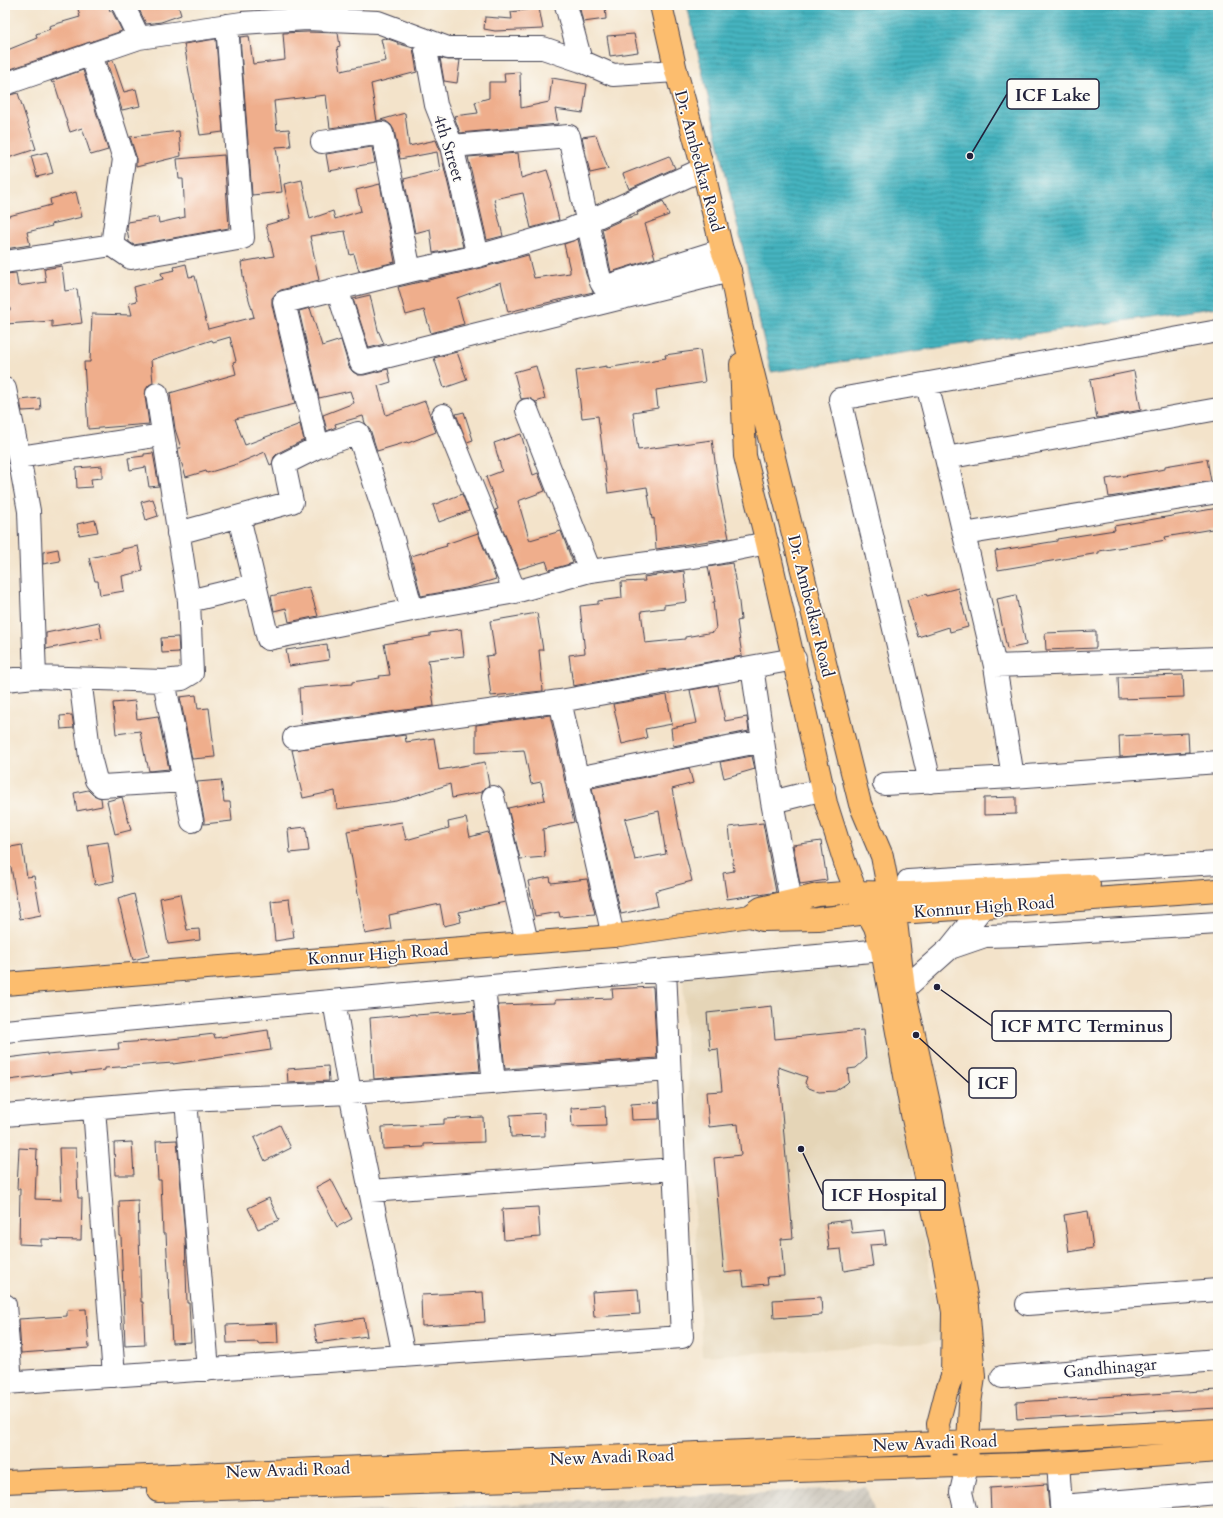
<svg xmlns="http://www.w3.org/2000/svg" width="1223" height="1518" viewBox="0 0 1223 1518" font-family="Cardo,serif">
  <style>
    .built { fill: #e5d5b7 }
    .industrial { fill: url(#industrial-furrows) }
    .water { fill: url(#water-rules); stroke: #346b7d }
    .building { fill: #efae8c; fill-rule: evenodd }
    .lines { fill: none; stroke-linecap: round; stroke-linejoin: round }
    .minor-casing { stroke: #413f50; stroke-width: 24 }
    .major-casing { stroke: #413f50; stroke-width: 24 }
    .minor { stroke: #fff; stroke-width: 22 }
    .major { stroke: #fcbd6e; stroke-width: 22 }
    .labels { text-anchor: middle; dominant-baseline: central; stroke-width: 3.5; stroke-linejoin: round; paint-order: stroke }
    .street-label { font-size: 17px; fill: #22223b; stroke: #fdfcf7 }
    .leader { fill: none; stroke: #22223b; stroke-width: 1.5 }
    .callout-dot { fill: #22223b; stroke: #fdfcf7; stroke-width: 1.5 }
    .callout { fill: #fdfcf7; stroke: #22223b; stroke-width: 1.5 }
    .callout-label { font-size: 18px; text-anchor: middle; font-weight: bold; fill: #22223b }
  </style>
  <defs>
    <pattern id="industrial-furrows" width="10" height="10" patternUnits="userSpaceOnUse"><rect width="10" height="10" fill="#c9c3b8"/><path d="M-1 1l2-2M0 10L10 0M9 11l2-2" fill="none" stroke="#aca79f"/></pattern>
    <pattern id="water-rules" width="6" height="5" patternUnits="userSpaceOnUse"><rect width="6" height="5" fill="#45b4bf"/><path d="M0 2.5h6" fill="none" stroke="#39929c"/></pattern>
  </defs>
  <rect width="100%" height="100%" fill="#fdfcf7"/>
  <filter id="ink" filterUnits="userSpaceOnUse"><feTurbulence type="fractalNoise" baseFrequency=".025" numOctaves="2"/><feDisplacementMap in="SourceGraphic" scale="8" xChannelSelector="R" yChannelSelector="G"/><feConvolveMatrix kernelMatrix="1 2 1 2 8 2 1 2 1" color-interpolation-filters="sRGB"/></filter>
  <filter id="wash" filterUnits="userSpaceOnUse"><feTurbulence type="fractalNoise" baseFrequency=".012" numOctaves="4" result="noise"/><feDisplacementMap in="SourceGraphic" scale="16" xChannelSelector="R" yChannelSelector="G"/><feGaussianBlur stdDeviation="0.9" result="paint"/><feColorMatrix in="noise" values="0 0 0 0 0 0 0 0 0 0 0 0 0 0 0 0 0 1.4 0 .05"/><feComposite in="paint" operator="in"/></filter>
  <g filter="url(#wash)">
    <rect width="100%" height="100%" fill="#f3e3ca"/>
    <path class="built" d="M875,942L942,1342L702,1356L682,957Z"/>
    <path class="industrial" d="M866,1487L875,1513H332Z"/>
    <path class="water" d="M687,5H1218V307L771,372Z"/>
    <g id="blocks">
      <path class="building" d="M87,5H108L110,11H112L122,31L5,71V51L37,38L36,34L50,29L49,26L80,17L78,9Z
        M137,5H178L181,15L161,22L146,24Z
        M579,5H605L606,19L583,22Z
        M539,8L543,29L495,31L484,29L485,17L512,19L511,12Z
        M308,32L338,33L340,46L337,47L341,71L386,61L381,39L385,38L397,42L398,44H400L413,48L417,72L371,84L377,121L405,113L409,146L436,140L440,150L463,247L433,253L430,229L415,233L404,179L440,170L437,152L400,159L394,130L391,125L386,121H380L330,128L326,95L274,101L277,130L289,129L291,146L276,147L282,192L252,195L240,37L249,36L253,64L285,60L283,33Z
        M634,34L638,52L610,56L607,36Z
        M216,39L223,132L200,135L184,44Z
        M440,58L448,60H460L457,83L444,81Z
        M113,60L124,92L136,89L140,106L122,110L107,62Z
        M83,70L108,150L91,155L82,128L70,132L54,82L52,83L51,81Z
        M520,72L521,108L549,102L552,78L587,84L583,113L555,109L558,124L460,133L454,116L478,113L475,102L489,98V82H505L504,73Z
        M18,93L36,149L5,159V96Z
        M179,131L181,156L136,167V156L130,137Z
        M596,135L608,169L590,173L582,137Z
        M372,147L375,163L329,171L326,154Z
        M47,152L53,173L37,177L31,156Z
        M518,153L521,178L547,170L552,186L551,187L559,220L531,228L523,193L494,199L503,236L487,240L468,157Z
        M224,155L229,228L134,245L129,242L127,228L128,222L158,217L159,223L185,217L183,179H179L177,159Z
        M669,156L675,168L629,189L623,174Z
        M302,180L310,219L333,211L335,219L361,211L356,190L380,184L395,262L359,271L354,254L350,255L345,231L310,236L319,280L281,290L276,293L272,298V305L295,404L235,419L245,445L300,424L304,440L278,453L274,457L272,464L270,465L265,452L234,465L207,473L206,471L186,477L179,455L178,448H181L175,429L170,393L236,374L233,362L236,361L230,337L213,342L212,340L151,360L153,383L149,385L146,389L145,396L149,424L88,429L84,362H90L92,314L132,315L129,303L137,301L134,287L163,279L161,273L175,270L174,267L186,264L189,277L195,276L208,329L254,317L244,282L241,262L274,256L266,225L291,218L284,184Z
        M76,192L82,217L51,224L52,226L27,232L30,245L5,249V246L8,245L5,217L51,205L50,199Z
        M663,201L669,215L645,224L655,258L611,272L602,229L624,219L638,215L637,213Z
        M578,239L586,274L593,292L508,312L501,282L457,298L464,324L431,333L424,310L406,315L398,287L481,268L528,255L534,278L570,273V270L564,244Z
        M62,266L65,291L77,289L82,323L52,327V321L5,324V310H10L5,274L16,273L18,286L46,282L44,269Z
        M370,295L378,330L384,344L369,348L353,299Z
        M310,308L322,346L341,340L349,367L353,372L358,375H364L388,369L391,382L378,386L386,415L425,401L436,432L408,443L407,442L377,451L370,429L365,423L363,416L335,424L336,427L327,431L323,415L354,403L350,391L319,398L299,311Z
        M700,350L705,382L656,390L658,408L633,412L638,450L712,440L719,490L729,538L656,549L654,518L652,519L647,487L608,493L598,416L582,418L576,371L607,366V368L666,358L665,355Z
        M457,352L467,380L444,388L434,358Z
        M536,366L545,399L536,402L529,398L521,399L514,372Z
        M1134,371L1141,410L1097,418L1090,380Z
        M40,398L41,410L22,411L20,400Z
        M464,412L473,440L467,442L456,414Z
        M521,434L533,475L538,473L545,491L518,501L529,538L530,540L561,531L573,563L549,570L546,561L519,569L495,510L498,509L486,477L502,471L494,443Z
        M153,453L159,486L149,487L146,467L130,470L128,458L144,456V454Z
        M1207,459L1211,481L1109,497L1106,479L1165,469V466Z
        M102,466V478L91,479L92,487L77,488L76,468Z
        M462,494L469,511L439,522L433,505Z
        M153,499L158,516L146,520L141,502Z
        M1218,508V528L1165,537L1166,540L1099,551V553L998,570L995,551L1057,541V539L1115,530L1114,526Z
        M95,520L98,532L79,535L77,524Z
        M478,533L496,579L466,588L421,596L411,556L447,546L446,544Z
        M138,546L143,571L122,576L124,591L100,595L98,581H95L89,558L122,551V549Z
        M58,549L60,561L43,564V552Z
        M732,563L739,602L741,620L737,621L742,656L670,669L646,671L647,673L573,686L569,655L585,653L580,606L598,604V601L622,598L621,582L645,581L644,577L684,571L687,602L664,605V608L641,611L645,643L685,639V637L714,632V630L716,629L713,602H715L708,567Z
        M309,587L318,616L289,622L286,608L274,611L271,596Z
        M958,588L968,627L950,632L949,627L918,637L907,600L926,594L927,596Z
        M1016,595L1026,645L1007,649L997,599Z
        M537,613L543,650H539L543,691L491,696L486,656L495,655L490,621Z
        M99,622L102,638L46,649V633Z
        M461,629L464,656L428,660L434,706L301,724L299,688L352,684V682L380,678L379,676L390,675L384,644L430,636V633Z
        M1096,631V648L1046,650L1045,633Z
        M178,637L179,652L162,653L161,638Z
        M327,644L329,660L289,666L286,650Z
        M1183,675L1184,697L1119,699L1118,677Z
        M718,685L725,721L747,717L749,731L673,746L671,728L697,723L690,690Z
        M196,695L198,709L209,708L215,757L192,759L180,697Z
        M667,695L672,724L645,729L647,738L622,744L613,704Z
        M135,701L137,719L158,716L169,769L149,771L147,762H146L140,731L116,734L113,703Z
        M72,715L74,728L61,729L60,716Z
        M550,715L574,822L543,829L545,857L520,859L508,808L545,800L541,782L531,784L524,750L476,753V725Z
        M1188,733L1189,752L1120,757L1119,736Z
        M405,735L406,742L434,738L439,770L485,762L489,785L485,788L482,792L452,798L450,784L397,801L337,809L335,791L303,798L292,750Z
        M752,756L755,769L724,778L720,762Z
        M689,768L693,783L672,789L681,837L692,881L655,891L658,906L621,914L592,788ZM659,811L666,854L635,860L625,819Z
        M221,780L224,802H230L232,821L204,824V819L197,782Z
        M88,790L93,795L101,798L102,806L77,811L74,793Z
        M122,797L131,830L115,834L107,801Z
        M1016,797V814L984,815V798Z
        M466,818L470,837L488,832L505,902L459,912L461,922L444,926L440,904L389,915L391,929L365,934L347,831L402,822L406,840L449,828L448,822Z
        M763,823L776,892L760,895V894L727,899L723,873L734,871L729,827Z
        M306,827L309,851L290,853L288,829Z
        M821,841L827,880L800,884L793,845Z
        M108,842L114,881L95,885L88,845Z
        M22,845L27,877L34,876L41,915L20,919L11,867H5V848Z
        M550,877L551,883L587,879L595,914L560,917L559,912L535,916L528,881Z
        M134,894L149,956L133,960L118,899Z
        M180,894L187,930L199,929L200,940L168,944L160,898Z
        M289,899L294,938L275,941L271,901Z
        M653,987L657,1058L505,1069L498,1005L555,1003V1000L613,998L612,989Z
        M772,1006L775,1039L863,1030L866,1059L856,1068L848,1069L849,1081L846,1084L835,1091L819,1092L809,1088L805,1083L807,1077L778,1067L793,1238L781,1239L784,1276L767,1277L768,1284L744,1286L742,1271L724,1273L714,1158L741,1155L738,1124L709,1127L706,1092L722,1091L718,1049L710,1050L707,1013Z
        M474,1011L480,1071L374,1079L370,1018L415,1014V1015Z
        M268,1030L271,1050L173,1064V1063L105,1068V1070L71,1074V1072L9,1080L7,1058L47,1053V1055L119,1049L118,1043L163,1040L214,1034L215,1038Z
        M328,1066L329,1081L288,1083L287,1069Z
        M659,1102V1119L632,1120L631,1104Z
        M605,1106L606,1126L572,1127L571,1108Z
        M544,1113L545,1136L511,1137L510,1115Z
        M483,1117L484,1142L424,1144V1147L383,1149L382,1127L444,1124V1119Z
        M280,1125L291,1148L265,1161L254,1138Z
        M177,1140L185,1236L187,1303H189L191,1342L172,1343L166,1234H163L161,1180H158L156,1141Z
        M132,1142L134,1175H115L114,1143Z
        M19,1148L37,1149L35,1199L61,1200L59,1148H76L78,1198H82L81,1240L41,1239V1245L19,1244L20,1189H17Z
        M331,1179L352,1219L337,1227L316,1187Z
        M269,1198L279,1220L258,1229L248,1208Z
        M138,1200L141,1302H143L145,1345L125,1346L121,1236H120L119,1201Z
        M538,1207L540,1237L504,1240L502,1209Z
        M1088,1211L1093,1248L1069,1252L1064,1215Z
        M850,1220L852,1233L884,1230L886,1244L870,1245L873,1266L844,1271L841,1249L829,1250L826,1223Z
        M638,1289L640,1314L594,1317L592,1292Z
        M483,1292L485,1322L422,1326L421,1295Z
        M821,1297L822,1315L774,1318L773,1300Z
        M86,1309L89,1348L21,1353L19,1319L67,1316V1310Z
        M364,1318L367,1336L317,1343L314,1325Z
        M277,1323L278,1343L258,1344V1342L227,1343L226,1325Z
        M1218,1390V1408L1017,1419L1016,1402Z
        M1047,1484L1049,1507L1051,1513H991L990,1488Z"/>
    </g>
  </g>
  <g filter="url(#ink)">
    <use href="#blocks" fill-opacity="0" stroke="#413f50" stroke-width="1"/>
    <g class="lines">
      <defs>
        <path id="minor" d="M123,5L139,38
          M566,5L581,61
          M424,39L436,105L452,146L478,256
          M5,84L139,38L242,23L307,19L378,22L448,48H543L581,61L613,75L676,71
          M322,142L382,133L410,271
          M452,146L569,136L598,271L601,282L604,287L722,250
          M112,245L131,258L243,238L227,25
          M5,262L112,245L124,159L91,54
          M337,289L361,363L730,271
          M927,385L946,458L995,666L1013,777
          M5,389L19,457L29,511L35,677
          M527,410L590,571
          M443,415L515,592
          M318,447L284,302L410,271L478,256L569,230L703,169
          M19,457L162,435
          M946,458L1218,409
          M239,517L268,639L412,610
          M178,533L292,502L284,464L318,447L358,433L393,539L412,610L515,592L590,571L707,555L767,543
          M964,534L1218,492
          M189,601L255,585
          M995,666L1218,658
          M752,667L772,802L791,901
          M80,679L90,757L96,780L102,786L184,781
          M5,680L35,677L164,681L182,679L192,673L189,601L157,394
          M164,681L192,821
          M560,701L613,936
          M294,738L560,701L795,659
          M577,778L763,741
          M930,782L840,399L1218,331
          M884,784L1013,777L1218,762
          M493,797L527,942
          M772,802L824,789
          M908,881L1218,863
          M950,948L983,907
          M484,987L494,1083
          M904,989L950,948L985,936L1024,935L1218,923
          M334,1001L350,1093L404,1356
          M5,1031L882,950
          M186,1100L208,1370
          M94,1108L114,1376
          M5,1115L186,1100L350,1093L669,1070
          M370,1191L674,1169
          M1027,1304L1218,1290
          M5,1305L11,1383
          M1002,1377L1218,1360
          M5,1383L682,1337L665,970
          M1058,1463L1061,1506L1218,1493
          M966,1513L961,1492L967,1466"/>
        <path id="major" d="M661,5L676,71L703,169L722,250L730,271L739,316L860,804L882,856L889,893L895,913L904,989L931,1112L968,1306L974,1377L970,1403L967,1466
          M741,364L745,456L767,543L826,803L845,863L856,892L875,927L882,950L912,1114L941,1245L953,1312L952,1377L946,1393L938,1424L941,1458
          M751,915L761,908L818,895L856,892L910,893L1089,885
          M5,984L613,936L750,916L763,920L818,919L868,913L914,912L1218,890
          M5,1482L939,1443L1014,1441L1218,1430
          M158,1491L1058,1463L1218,1451"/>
      </defs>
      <use href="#minor" class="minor-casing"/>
      <use href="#major" class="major-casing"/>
      <use href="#minor" class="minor"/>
      <use href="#major" class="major"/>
    </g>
  </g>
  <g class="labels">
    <g class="street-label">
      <text transform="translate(449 148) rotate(73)">4th Street</text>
      <text transform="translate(699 161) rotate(75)">Dr. Ambedkar Road</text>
      <text transform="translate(811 606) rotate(76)">Dr. Ambedkar Road</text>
      <text transform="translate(984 907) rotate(-4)">Konnur High Road</text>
      <text transform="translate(378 954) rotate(-4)">Konnur High Road</text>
      <text transform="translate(1110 1368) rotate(-5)">Gandhinagar</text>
      <text transform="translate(935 1443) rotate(-2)">New Avadi Road</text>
      <text transform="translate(612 1457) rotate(-2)">New Avadi Road</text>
      <text transform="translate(288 1470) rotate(-2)">New Avadi Road</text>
    </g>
  </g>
  <path class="leader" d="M970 156L1007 94M937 987L992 1026M916 1035L969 1083M801 1149L823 1195"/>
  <g class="callout-dot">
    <circle cx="970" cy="156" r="4"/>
    <circle cx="937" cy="987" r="4"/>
    <circle cx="916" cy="1035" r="4"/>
    <circle cx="801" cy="1149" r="4"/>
  </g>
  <g class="callout">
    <rect x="1007" y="79" width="92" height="30" rx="4"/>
    <rect x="992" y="1011" width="179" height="30" rx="4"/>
    <rect x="969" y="1068" width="47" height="30" rx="4"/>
    <rect x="823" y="1180" width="122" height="30" rx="4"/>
  </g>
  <g class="callout-label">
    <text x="1053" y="101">ICF Lake</text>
    <text x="1082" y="1032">ICF MTC Terminus</text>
    <text x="993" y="1089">ICF</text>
    <text x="884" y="1201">ICF Hospital</text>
  </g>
  <rect width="1223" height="1518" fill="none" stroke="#fdfcf7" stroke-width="20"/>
</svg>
